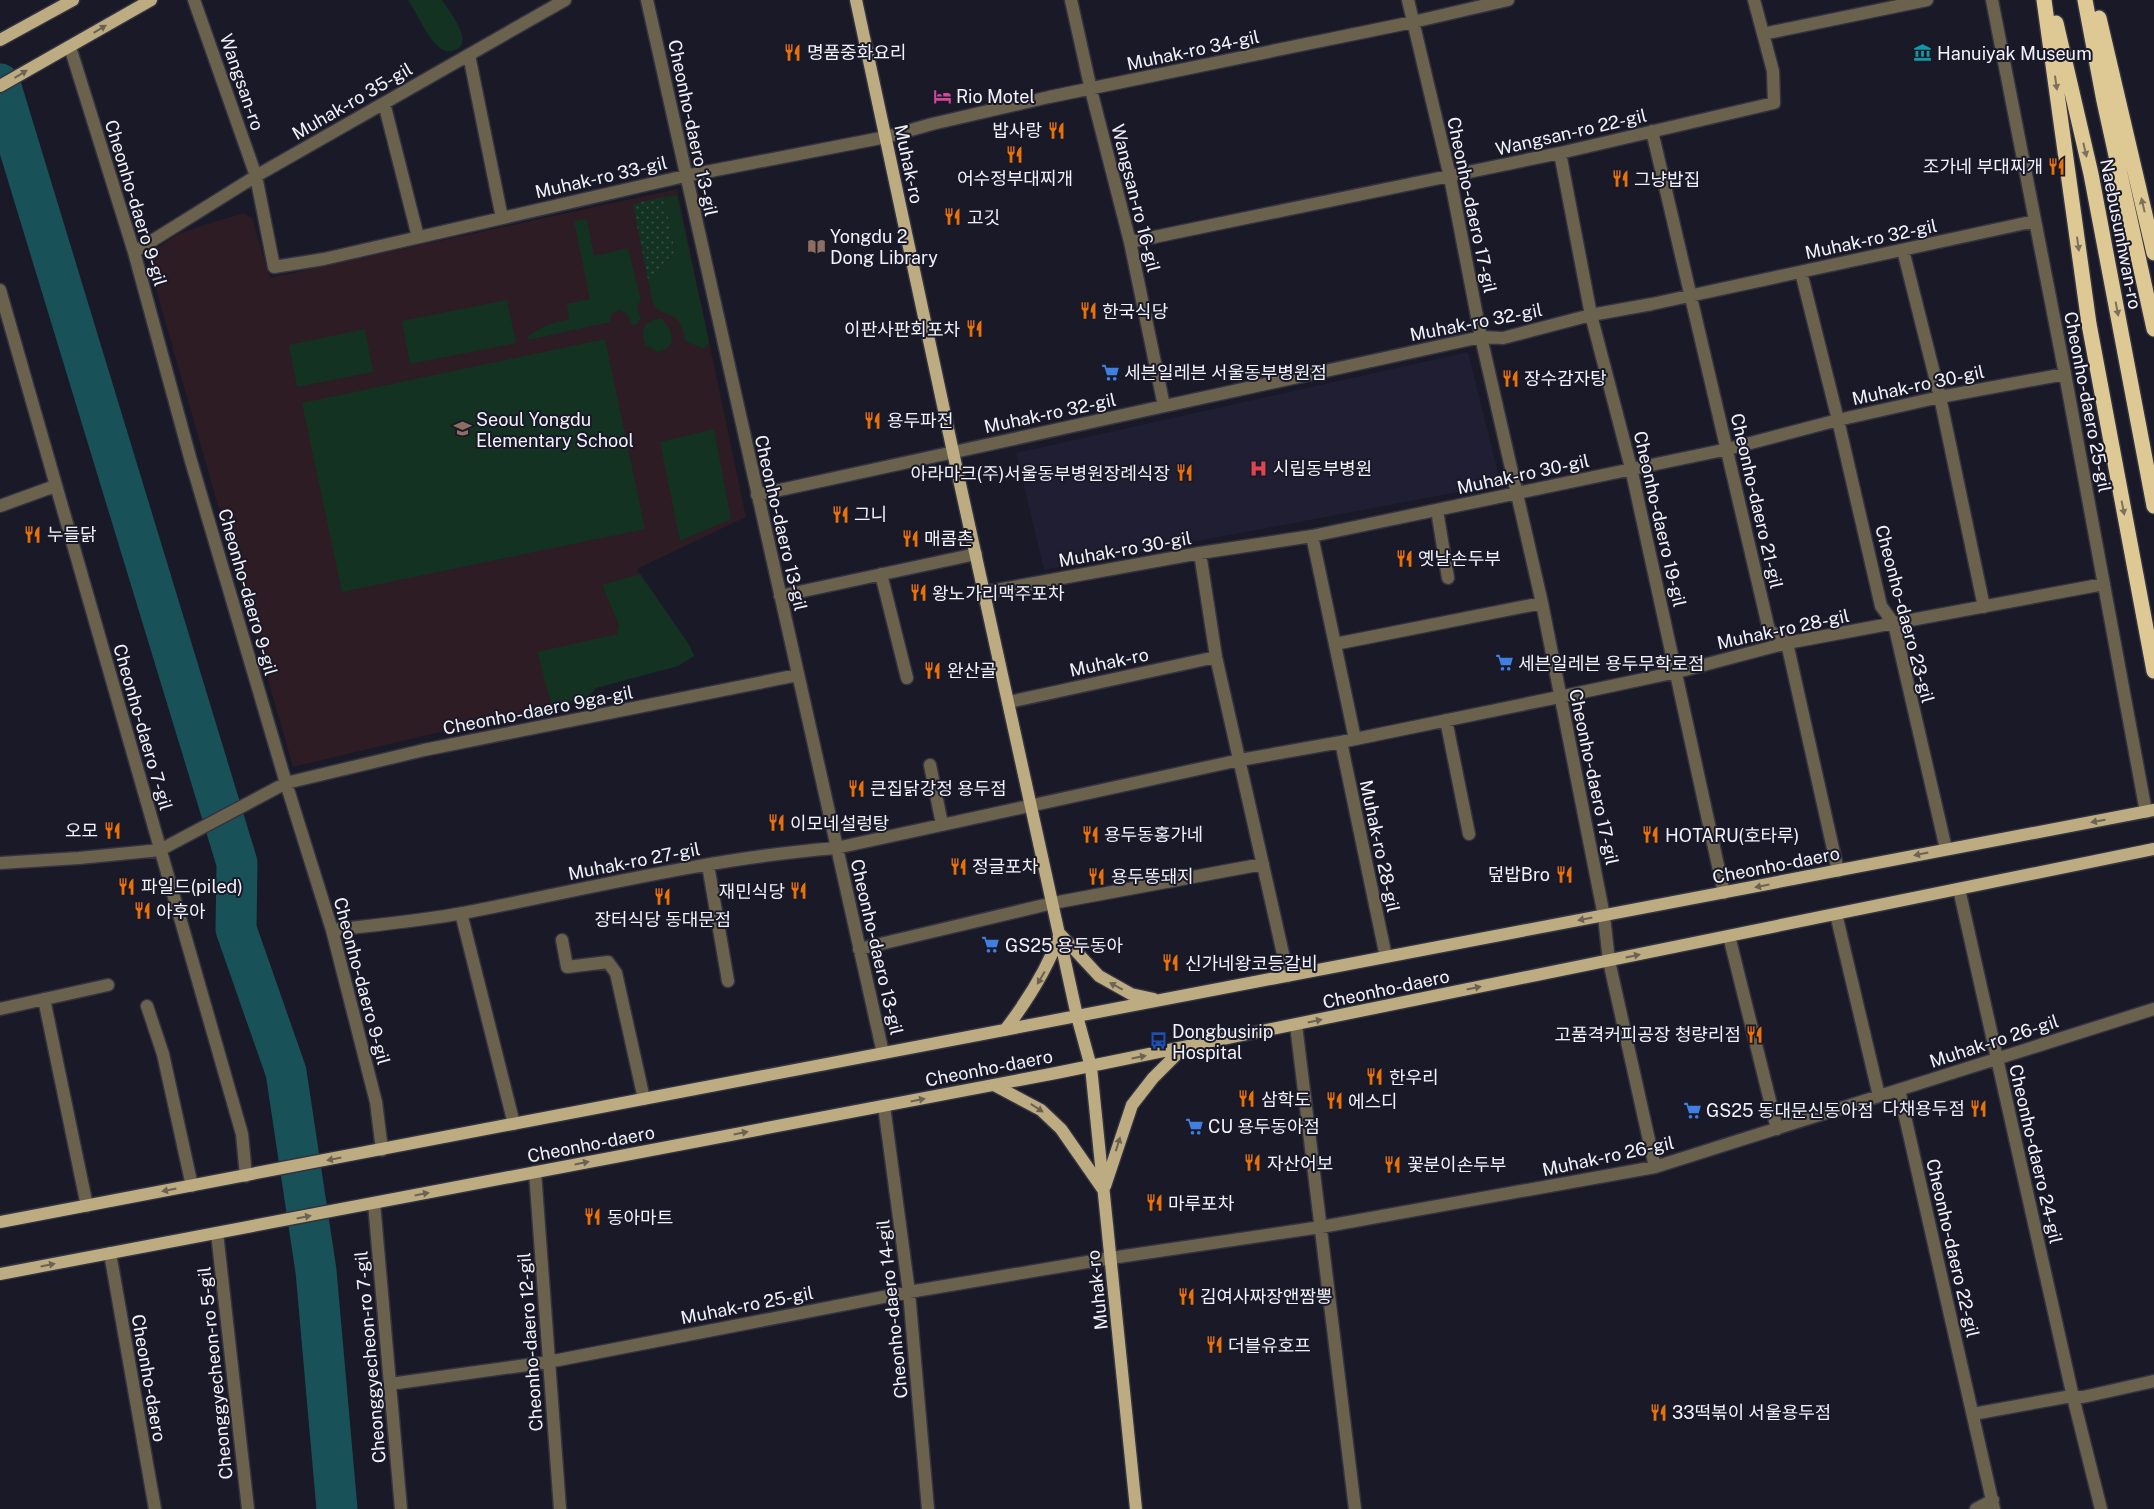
<svg xmlns="http://www.w3.org/2000/svg" width="2154" height="1509" viewBox="0 0 2154 1509" font-family="'Public Sans','Noto Sans KR',sans-serif">
  <style>
    .built { fill: #1f1e32 }
    .education { fill: #2d1c24 }
    .grass { fill: url(#grass-dots) }
    .garden { fill: #133222 }
    .pier { fill: #191927 }
    .lines { fill: none; stroke-linecap: round; stroke-linejoin: round }
    .river { stroke: #185157; stroke-width: 41 }
    .minor-casing { stroke: #333341; stroke-width: 15 }
    .major-casing { stroke: #333341; stroke-width: 15 }
    .highway-casing { stroke: #333341; stroke-width: 18 }
    .minor { stroke: #6b624e; stroke-width: 12 }
    .major { stroke: #bdac81; stroke-width: 12 }
    .highway { stroke: #dec994; stroke-width: 15 }
    .oneway { fill: #6b6254 }
    .oneway2 { fill: #7c715e }
    .labels { text-anchor: middle; dominant-baseline: central; stroke-width: 4; stroke-linejoin: round; paint-order: stroke }
    .street-label { font-size: 18px; fill: #f2f2fc; stroke: #191927 }
    .poi-label { font-size: 18px; fill: #f2f2fc; stroke: #191927; text-anchor: start }
  </style>
  <defs>
    <pattern id="grass-dots" width="8" height="8" patternUnits="userSpaceOnUse" patternTransform="scale(1.25)"><rect width="8" height="8" fill="#133222"/><path d="M2 2h.1M6 6h.1" fill="none" stroke="#365043" stroke-width="1.8" stroke-linecap="round"/></pattern>
  </defs>
  <rect width="100%" height="100%" fill="#191927"/>
  <path class="built" d="M1468,352L1501,484L1044,570L1016,453Z"/>
  <path class="education" d="M677,189L746,517L637,569L690,646L694,656L678,666L596,688L588,697L293,767L149,265L158,248L178,234L214,222L244,213L252,218L270,278Z"/>
  <path class="grass" d="M664,197L675,251L649,285L633,204Z"/>
  <path class="garden" d="M408,0H442C449,11 474,41 456,50C451,52 446,52 441,49C427,38 418,15 408,0Z
    M677,195L709,342L704,349L685,341C680,305 662,320 654,305C651,299 651,291 649,285L675,251L664,197Z
    M587,219L594,256L628,248L641,300L637,306L641,319L637,324L632,325L626,313L619,310L611,314L610,322L528,340V336L547,325L569,319L567,304L590,299L574,221Z
    M507,300L516,343L410,364L402,321Z
    M661,318C673,330 679,347 658,352L645,345C640,328 644,322 661,318Z
    M365,329L373,372L297,387L289,345Z
    M605,339L645,529L342,592L302,403Z
    M714,429L731,519L680,541L660,442Z
    M640,574L690,646L694,656L678,666L596,688L588,697L552,706L537,652L617,634L619,625L602,585Z"/>
  <path class="pier" d="M2022,0H2118L2154,154V583L2099,323L2079,326Z"/>
  <g class="lines">
    <path class="river" d="M0,84L237,863L236,929L286,1072L316,1271L337,1509"/>
    <defs>
      <path id="minor" d="M194,0L256,176L274,267L324,259L685,176L886,137L932,124L1049,97L1413,22L1508,0
        M647,0L883,1053
        M1071,0L1091,90L1130,242L1164,406
        M1408,0L1450,177L1481,337L1542,603L1604,916L1609,961L1655,1167
        M1992,0L2065,374L2146,812
        M1763,34L1927,0
        M70,47L134,252L191,461L286,783L332,930L376,1102L382,1150
        M469,55L502,218
        M384,103L418,237
        M1652,131C1690,298 1731,463 1769,630L1787,643L1838,871
        M1560,153L1591,315L1631,468L1724,893
        M1130,242L1560,153L1774,103L1773,71L1754,0
        M1903,250L1940,397L1984,607
        M134,252L256,176L565,0
        M1801,272L1838,420L1881,606L1894,624L1946,849
        M0,290L242,1134L246,1176
        M757,495L1481,337L1503,338L1591,315L1652,304L2035,221
        M0,506L55,486
        M1437,510L1448,578
        M1312,536L1355,739
        M1200,553L1216,657L1288,976
        M881,574L907,678
        M985,592L1200,553L1312,536L1728,449L1838,420L1940,397L2065,374
        M780,596L976,554
        M1335,644L1542,603
        M1009,702L1216,657
        M1446,720L1469,834
        M1341,742L1386,957
        M930,765L942,824
        M0,863L79,858L160,850L286,783L424,750L798,675
        M708,865L728,981
        M1959,889L2073,1397L2101,1509
        M461,913L514,1124
        M1836,914L1879,1096
        M332,930C375,925 420,921 463,913C587,889 710,858 836,848L1240,760L1341,742L1559,697L1677,672L1787,643L2104,584
        M1729,936L1777,1129
        M562,940L567,967L608,962L616,973L644,1099
        M859,949L1053,903L1263,864
        M44,999L87,1206
        M147,1006L163,1054L192,1186
        M0,1009L108,985
        M1296,1025L1355,1509
        M1899,1090L1994,1509
        M884,1106L909,1292L928,1509
        M535,1172L560,1509
        M374,1203L401,1509
        M217,1233L248,1509
        M110,1253L155,1509
        M390,1384L548,1362L909,1292L1111,1258L1321,1227L1655,1167L2154,1009
        M1973,1414L2066,1397H2083L2154,1381
        M1976,1509L1993,1500"/>
      <path id="major" d="M856,0L953,452L1077,1016L1091,1067L1136,1509
        M0,40L73,0
        M0,86L151,0
        M1005,1030C1028,1000 1047,970 1060,934L1099,976L1131,994L1154,999
        M994,1085L1041,1110L1061,1129L1102,1188
        M1105,1186L1132,1105L1153,1078L1183,1048
        M0,1222L2154,810
        M0,1274L1056,1073L2154,849"/>
      <path id="highway" d="M2044,0L2089,324L2154,671
        M2085,0L2104,101L2154,329
        M2099,18L2154,253
        M2056,23L2091,174L2154,506"/>
    </defs>
    <use href="#minor" class="minor-casing"/>
    <use href="#major" class="major-casing"/>
    <use href="#highway" class="highway-casing"/>
    <use href="#minor" class="minor"/>
    <use href="#major" class="major"/>
    <use href="#highway" class="highway"/>
  </g>
  <defs><path id="oneway-solid" d="M-6-.8H1V-3.2L6.5 0L1 3.2V.8H-6Z" transform="scale(1.25)"/></defs>
  <g class="oneway">
    <use href="#oneway-solid" transform="translate(100 29) rotate(-31)"/>
    <use href="#oneway-solid" transform="translate(21 74) rotate(-31)"/>
    <use href="#oneway-solid" transform="translate(2098 821) rotate(170)"/>
    <use href="#oneway-solid" transform="translate(1921 854) rotate(168)"/>
    <use href="#oneway-solid" transform="translate(1762 886) rotate(169)"/>
    <use href="#oneway-solid" transform="translate(1585 919) rotate(169)"/>
    <use href="#oneway-solid" transform="translate(1633 956) rotate(-12)"/>
    <use href="#oneway-solid" transform="translate(1041 978) rotate(120)"/>
    <use href="#oneway-solid" transform="translate(1116 986) rotate(-152)"/>
    <use href="#oneway-solid" transform="translate(1474 988) rotate(-12)"/>
    <use href="#oneway-solid" transform="translate(1315 1021) rotate(-12)"/>
    <use href="#oneway-solid" transform="translate(1139 1057) rotate(-11)"/>
    <use href="#oneway-solid" transform="translate(918 1100) rotate(-11)"/>
    <use href="#oneway-solid" transform="translate(1037 1108) rotate(33)"/>
    <use href="#oneway-solid" transform="translate(741 1133) rotate(-11)"/>
    <use href="#oneway-solid" transform="translate(1118 1144) rotate(-73)"/>
    <use href="#oneway-solid" transform="translate(334 1159) rotate(169)"/>
    <use href="#oneway-solid" transform="translate(582 1163) rotate(-11)"/>
    <use href="#oneway-solid" transform="translate(169 1190) rotate(169)"/>
    <use href="#oneway-solid" transform="translate(422 1194) rotate(-11)"/>
    <use href="#oneway-solid" transform="translate(304 1217) rotate(-11)"/>
    <use href="#oneway-solid" transform="translate(48 1265) rotate(-11)"/>
  </g>
  <g class="oneway2">
    <use href="#oneway-solid" transform="translate(2056 83) rotate(82)"/>
    <use href="#oneway-solid" transform="translate(2085 150) rotate(77)"/>
    <use href="#oneway-solid" transform="translate(2143 205) rotate(-103)"/>
    <use href="#oneway-solid" transform="translate(2078 244) rotate(82)"/>
    <use href="#oneway-solid" transform="translate(2117 309) rotate(79)"/>
    <use href="#oneway-solid" transform="translate(2123 508) rotate(79)"/>
  </g>
  <defs>
    <symbol id="restaurant-bare" viewBox="-9 -9 18 18"><path d="M-5-6h1v4h1v-4h1v4h1v-4h1v5L-1.5 .5V6h-2V.5L-5-1ZM5-6V6H3V1.5H1.5Q1.5-4 5-6Z" fill="#e8710a" stroke="#191927" stroke-width="2.5" paint-order="stroke"/></symbol>
    <symbol id="museum-bare" viewBox="-9 -9 18 18"><path d="M0-6L6-3V-2H-6V-3ZM-5-1h2V3h-2ZM-1-1h2V3h-2ZM3-1h2V3H3ZM-6 4H6V6H-6Z" fill="#0f9aa8" stroke="#191927" stroke-width="2.5" paint-order="stroke"/></symbol>
    <symbol id="hotel-bare" viewBox="-9 -9 18 18"><path d="M-6-4.5h1.5V1H6V5H4.5V3h-9V5H-6ZM-4 0a1.8 1.8 0 1 1 3.6 0ZM.5 0V-2.5h3Q6-2.5 6 0Z" fill="#d1479c" stroke="#191927" stroke-width="2.5" paint-order="stroke"/></symbol>
    <symbol id="library-bare" viewBox="-9 -9 18 18"><path d="M-6-4Q-3-5.5-.7-3.5V5Q-3 3-6 4ZM6-4Q3-5.5 .7-3.5V5Q3 3 6 4Z" fill="#8d6e63" stroke="#191927" stroke-width="2.5" paint-order="stroke"/></symbol>
    <symbol id="supermarket-bare" viewBox="-9 -9 18 18"><path d="M-6-5.5h2.5l.6 2H6L4.5 2H-2.5L-4.4-4H-6ZM-1.5 3.2a1.3 1.3 0 1 0 .1 0ZM3 3.2a1.3 1.3 0 1 0 .1 0Z" fill="#3f7fe0" stroke="#191927" stroke-width="2.5" paint-order="stroke"/></symbol>
    <symbol id="school-bare" viewBox="-9 -9 18 18"><path d="M0-5L7-2L0 1L-7-2ZM-4 1L0 2.5L4 1V4Q0 6-4 4Z" fill="#8d6e63" stroke="#191927" stroke-width="2.5" paint-order="stroke"/></symbol>
    <symbol id="hospital-bare" viewBox="-9 -9 18 18"><path d="M-5-5h3v3.5h4V-5h3V5h-3V1.5h-4V5h-3Z" fill="#e0444e" stroke="#191927" stroke-width="2.5" paint-order="stroke"/></symbol>
    <symbol id="bus-bare" viewBox="-9 -9 18 18"><path d="M-5-6H5V4H4V6H2V4H-2V6H-4V4H-5ZM-3.5-4V0h7V-4ZM-3.5 1.2v1.5H-2V1.2ZM2 1.2v1.5H3.5V1.2Z" fill="#1a4fb4" stroke="#191927" stroke-width="2.5" paint-order="stroke"/></symbol>
  </defs>
  <g fill-rule="evenodd">
    <use href="#restaurant-bare" x="780" y="40" width="25" height="25"/>
    <use href="#museum-bare" x="1910" y="40" width="25" height="25"/>
    <use href="#hotel-bare" x="930" y="84" width="25" height="25"/>
    <use href="#restaurant-bare" x="1044" y="118" width="25" height="25"/>
    <use href="#restaurant-bare" x="1002" y="142" width="25" height="25"/>
    <use href="#restaurant-bare" x="2044" y="154" width="25" height="25"/>
    <use href="#restaurant-bare" x="1608" y="166" width="25" height="25"/>
    <use href="#restaurant-bare" x="940" y="204" width="25" height="25"/>
    <use href="#library-bare" x="804" y="234" width="25" height="25"/>
    <use href="#restaurant-bare" x="1076" y="298" width="25" height="25"/>
    <use href="#restaurant-bare" x="962" y="316" width="25" height="25"/>
    <use href="#supermarket-bare" x="1098" y="360" width="25" height="25"/>
    <use href="#restaurant-bare" x="1498" y="366" width="25" height="25"/>
    <use href="#restaurant-bare" x="860" y="408" width="25" height="25"/>
    <use href="#school-bare" x="450" y="416" width="25" height="25"/>
    <use href="#hospital-bare" x="1246" y="456" width="25" height="25"/>
    <use href="#restaurant-bare" x="1172" y="460" width="25" height="25"/>
    <use href="#restaurant-bare" x="828" y="502" width="25" height="25"/>
    <use href="#restaurant-bare" x="20" y="522" width="25" height="25"/>
    <use href="#restaurant-bare" x="898" y="526" width="25" height="25"/>
    <use href="#restaurant-bare" x="1392" y="546" width="25" height="25"/>
    <use href="#restaurant-bare" x="906" y="580" width="25" height="25"/>
    <use href="#supermarket-bare" x="1492" y="650" width="25" height="25"/>
    <use href="#restaurant-bare" x="920" y="658" width="25" height="25"/>
    <use href="#restaurant-bare" x="844" y="776" width="25" height="25"/>
    <use href="#restaurant-bare" x="764" y="810" width="25" height="25"/>
    <use href="#restaurant-bare" x="100" y="818" width="25" height="25"/>
    <use href="#restaurant-bare" x="1078" y="822" width="25" height="25"/>
    <use href="#restaurant-bare" x="1638" y="822" width="25" height="25"/>
    <use href="#restaurant-bare" x="946" y="854" width="25" height="25"/>
    <use href="#restaurant-bare" x="1552" y="862" width="25" height="25"/>
    <use href="#restaurant-bare" x="1084" y="864" width="25" height="25"/>
    <use href="#restaurant-bare" x="114" y="874" width="25" height="25"/>
    <use href="#restaurant-bare" x="786" y="878" width="25" height="25"/>
    <use href="#restaurant-bare" x="650" y="884" width="25" height="25"/>
    <use href="#restaurant-bare" x="130" y="898" width="25" height="25"/>
    <use href="#supermarket-bare" x="978" y="932" width="25" height="25"/>
    <use href="#restaurant-bare" x="1158" y="950" width="25" height="25"/>
    <use href="#restaurant-bare" x="1742" y="1022" width="25" height="25"/>
    <use href="#bus-bare" x="1146" y="1028" width="25" height="25"/>
    <use href="#restaurant-bare" x="1362" y="1064" width="25" height="25"/>
    <use href="#restaurant-bare" x="1234" y="1086" width="25" height="25"/>
    <use href="#restaurant-bare" x="1322" y="1088" width="25" height="25"/>
    <use href="#restaurant-bare" x="1966" y="1096" width="25" height="25"/>
    <use href="#supermarket-bare" x="1680" y="1098" width="25" height="25"/>
    <use href="#supermarket-bare" x="1182" y="1114" width="25" height="25"/>
    <use href="#restaurant-bare" x="1240" y="1150" width="25" height="25"/>
    <use href="#restaurant-bare" x="1380" y="1152" width="25" height="25"/>
    <use href="#restaurant-bare" x="1142" y="1190" width="25" height="25"/>
    <use href="#restaurant-bare" x="580" y="1204" width="25" height="25"/>
    <use href="#restaurant-bare" x="1174" y="1284" width="25" height="25"/>
    <use href="#restaurant-bare" x="1202" y="1332" width="25" height="25"/>
    <use href="#restaurant-bare" x="1646" y="1400" width="25" height="25"/>
  </g>
  <g class="labels">
    <g class="street-label">
      <text transform="translate(1193 50) rotate(-12)">Muhak-ro 34-gil</text>
      <text transform="translate(242 82) rotate(71)">Wangsan-ro</text>
      <text transform="translate(352 101) rotate(-30)">Muhak-ro 35-gil</text>
      <text transform="translate(693 128) rotate(78)">Cheonho-daero 13-gil</text>
      <text transform="translate(1571 132) rotate(-13)">Wangsan-ro 22-gil</text>
      <text transform="translate(909 164) rotate(78)">Muhak-ro</text>
      <text transform="translate(601 177) rotate(-13)">Muhak-ro 33-gil</text>
      <text transform="translate(1136 198) rotate(76)">Wangsan-ro 16-gil</text>
      <text transform="translate(136 203) rotate(73)">Cheonho-daero 9-gil</text>
      <text transform="translate(1472 205) rotate(78)">Cheonho-daero 17-gil</text>
      <text transform="translate(2121 234) rotate(79)">Naebusunhwan-ro</text>
      <text transform="translate(1871 239) rotate(-12)">Muhak-ro 32-gil</text>
      <text transform="translate(1476 322) rotate(-11)">Muhak-ro 32-gil</text>
      <text transform="translate(1918 385) rotate(-12)">Muhak-ro 30-gil</text>
      <text transform="translate(2088 402) rotate(79)">Cheonho-daero 25-gil</text>
      <text transform="translate(1050 413) rotate(-12)">Muhak-ro 32-gil</text>
      <text transform="translate(1523 474) rotate(-12)">Muhak-ro 30-gil</text>
      <text transform="translate(1757 501) rotate(77)">Cheonho-daero 21-gil</text>
      <text transform="translate(1660 519) rotate(77)">Cheonho-daero 19-gil</text>
      <text transform="translate(781 523) rotate(77)">Cheonho-daero 13-gil</text>
      <text transform="translate(1125 549) rotate(-10)">Muhak-ro 30-gil</text>
      <text transform="translate(248 592) rotate(74)">Cheonho-daero 9-gil</text>
      <text transform="translate(1905 614) rotate(75)">Cheonho-daero 23-gil</text>
      <text transform="translate(1783 629) rotate(-12)">Muhak-ro 28-gil</text>
      <text transform="translate(1109 662) rotate(-12)">Muhak-ro</text>
      <text transform="translate(538 710) rotate(-11)">Cheonho-daero 9ga-gil</text>
      <text transform="translate(143 727) rotate(74)">Cheonho-daero 7-gil</text>
      <text transform="translate(1594 777) rotate(78)">Cheonho-daero 17-gil</text>
      <text transform="translate(1380 846) rotate(78)">Muhak-ro 28-gil</text>
      <text transform="translate(634 861) rotate(-11)">Muhak-ro 27-gil</text>
      <text transform="translate(1776 865) rotate(-11)">Cheonho-daero</text>
      <text transform="translate(877 947) rotate(77)">Cheonho-daero 13-gil</text>
      <text transform="translate(362 981) rotate(75)">Cheonho-daero 9-gil</text>
      <text transform="translate(1386 989) rotate(-12)">Cheonho-daero</text>
      <text transform="translate(1994 1041) rotate(-18)">Muhak-ro 26-gil</text>
      <text transform="translate(989 1068) rotate(-11)">Cheonho-daero</text>
      <text transform="translate(591 1144) rotate(-11)">Cheonho-daero</text>
      <text transform="translate(2036 1154) rotate(77)">Cheonho-daero 24-gil</text>
      <text transform="translate(1608 1156) rotate(-12)">Muhak-ro 26-gil</text>
      <text transform="translate(1953 1248) rotate(77)">Cheonho-daero 22-gil</text>
      <text transform="translate(1097 1290) rotate(-96)">Muhak-ro</text>
      <text transform="translate(747 1305) rotate(-11)">Muhak-ro 25-gil</text>
      <text transform="translate(892 1309) rotate(-96)">Cheonho-daero 14-gil</text>
      <text transform="translate(530 1342) rotate(-94)">Cheonho-daero 12-gil</text>
      <text transform="translate(370 1357) rotate(-95)">Cheonggyecheon-ro 7-gil</text>
      <text transform="translate(215 1373) rotate(-96)">Cheonggyecheon-ro 5-gil</text>
      <text transform="translate(149 1378) rotate(80)">Cheonho-daero</text>
    </g>
    <g class="poi-label">
      <text x="807" y="52">명품중화요리</text>
      <text x="1937" y="53">Hanuiyak Museum</text>
      <text x="956" y="96">Rio Motel</text>
      <text x="1042" y="130" text-anchor="end">밥사랑</text>
      <text x="2043" y="166" text-anchor="end">조가네 부대찌개</text>
      <text x="1015" y="178" text-anchor="middle">어수정부대찌개</text>
      <text x="1634" y="179">그냥밥집</text>
      <text x="967" y="217">고깃</text>
      <text x="830" y="236">Yongdu 2<tspan x="830" dy="21">Dong Library</tspan></text>
      <text x="1102" y="311">한국식당</text>
      <text x="960" y="329" text-anchor="end">이판사판회포차</text>
      <text x="1124" y="372">세븐일레븐 서울동부병원점</text>
      <text x="1524" y="378">장수감자탕</text>
      <text x="476" y="419">Seoul Yongdu<tspan x="476" dy="21">Elementary School</tspan></text>
      <text x="887" y="420">용두파전</text>
      <text x="1273" y="468">시립동부병원</text>
      <text x="1170" y="473" text-anchor="end">아라마크(주)서울동부병원장례식장</text>
      <text x="854" y="514">그니</text>
      <text x="47" y="534">누들닭</text>
      <text x="924" y="538">매콤촌</text>
      <text x="1418" y="558">옛날손두부</text>
      <text x="932" y="593">왕노가리맥주포차</text>
      <text x="1518" y="663">세븐일레븐 용두무학로점</text>
      <text x="947" y="670">완산골</text>
      <text x="870" y="788">큰집닭강정 용두점</text>
      <text x="790" y="823">이모네설렁탕</text>
      <text x="98" y="830" text-anchor="end">오모</text>
      <text x="1104" y="834">용두동홍가네</text>
      <text x="1665" y="835">HOTARU(호타루)</text>
      <text x="972" y="866">정글포차</text>
      <text x="1550" y="874" text-anchor="end">덮밥Bro</text>
      <text x="1111" y="876">용두똥돼지</text>
      <text x="141" y="886">파일드(piled)</text>
      <text x="785" y="891" text-anchor="end">재민식당</text>
      <text x="156" y="911">아후아</text>
      <text x="663" y="919" text-anchor="middle">장터식당 동대문점</text>
      <text x="1005" y="945">GS25 용두동아</text>
      <text x="1185" y="963">신가네왕코등갈비</text>
      <text x="1172" y="1031">Dongbusirip<tspan x="1172" dy="21">Hospital</tspan></text>
      <text x="1741" y="1034" text-anchor="end">고품격커피공장 청량리점</text>
      <text x="1389" y="1077">한우리</text>
      <text x="1261" y="1099">삼학도</text>
      <text x="1348" y="1101">에스디</text>
      <text x="1965" y="1108" text-anchor="end">다채용두점</text>
      <text x="1706" y="1110">GS25 동대문신동아점</text>
      <text x="1208" y="1126">CU 용두동아점</text>
      <text x="1267" y="1163">자산어보</text>
      <text x="1407" y="1164">꽃분이손두부</text>
      <text x="1168" y="1203">마루포차</text>
      <text x="607" y="1217">동아마트</text>
      <text x="1200" y="1296">김여사짜장앤짬뽕</text>
      <text x="1228" y="1345">더블유호프</text>
      <text x="1672" y="1412">33떡볶이 서울용두점</text>
    </g>
  </g>
</svg>
